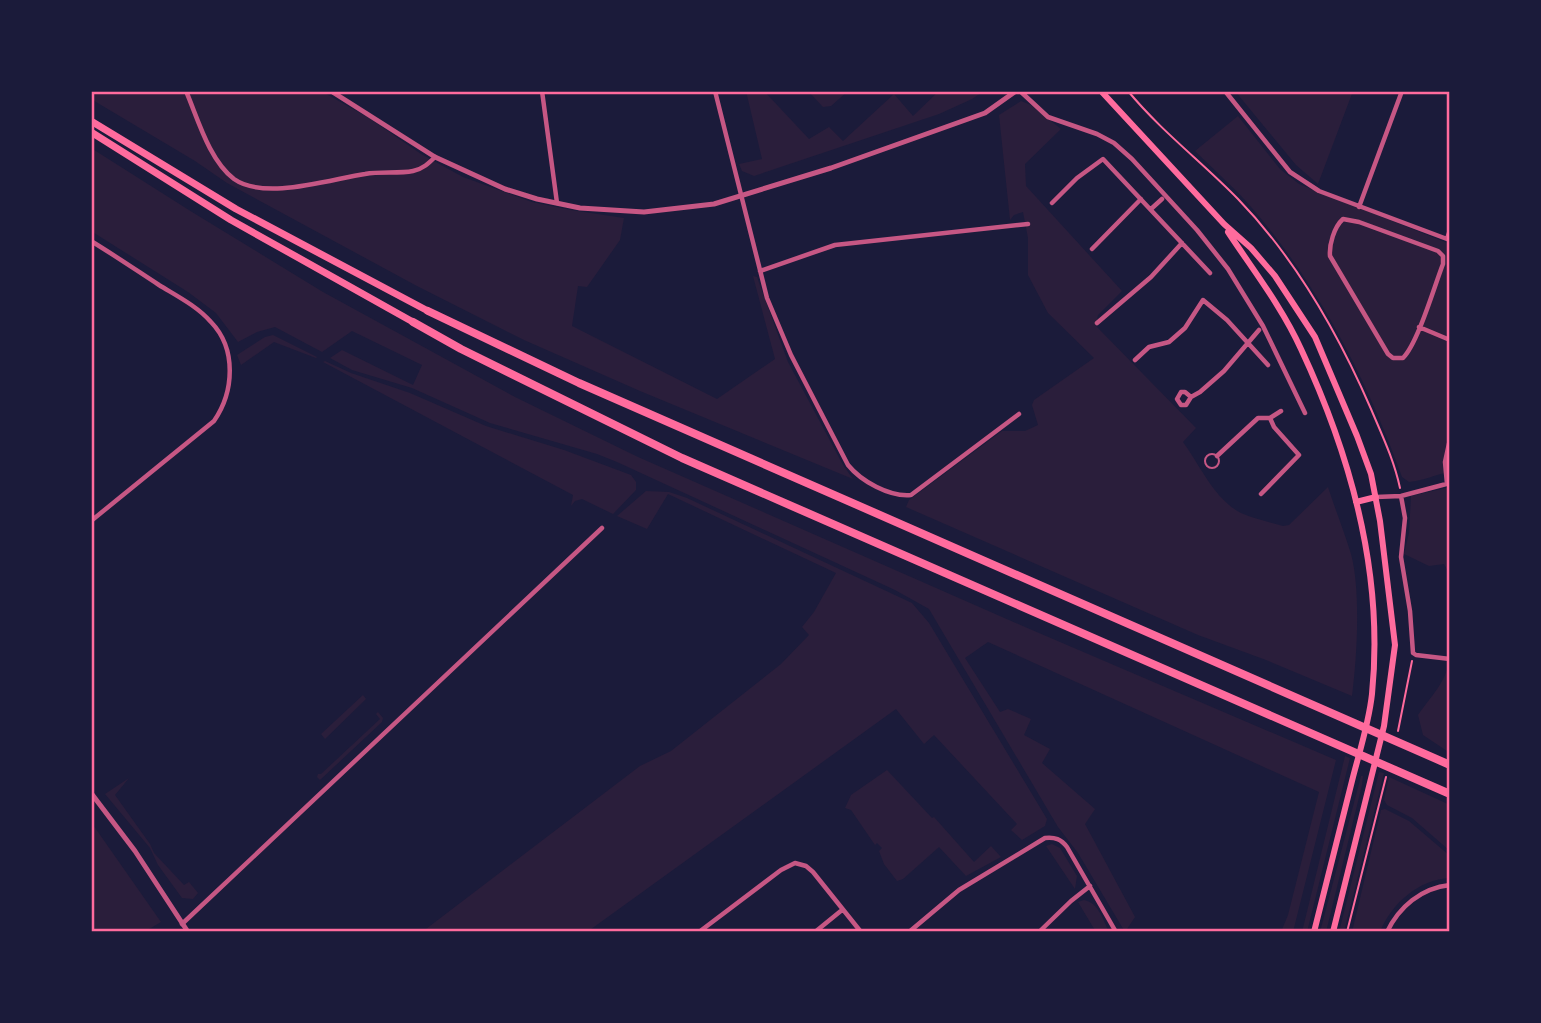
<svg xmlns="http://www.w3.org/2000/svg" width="1541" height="1023" viewBox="0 0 1541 1023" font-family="Jost,sans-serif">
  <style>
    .green { fill: #2a1e3b }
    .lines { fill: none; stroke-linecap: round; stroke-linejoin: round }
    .path { stroke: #ff6b9d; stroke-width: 2 }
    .service { stroke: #c65784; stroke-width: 2 }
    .minor { stroke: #c65784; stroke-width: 4.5 }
    .tertiary { stroke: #c65784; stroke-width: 5 }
    .secondary { stroke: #ff6b9d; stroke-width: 6 }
    .trunk { stroke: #ff6b9d; stroke-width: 7 }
    .motorway { stroke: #ff6b9d; stroke-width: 8 }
    .neatline { fill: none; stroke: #ff6b9d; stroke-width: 2.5 }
  </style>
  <rect width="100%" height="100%" fill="#1b1b3a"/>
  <path class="green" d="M91,91H321L369,118L421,154L463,177L532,202L571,210L624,218L620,240L587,287L578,286L572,326L717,399L775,359L753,276L757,277L788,362L843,465L853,479L640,391L524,340L415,285L227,183L195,161L91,99Z
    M746,91H764L809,139L829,127L843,141L894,94L913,116L939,91H984L972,99L939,114L754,176L742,171L739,164L762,159Z
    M808,91H848L831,106L823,107Z
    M1235,91H1353L1318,184L1296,165Z
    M1021,101L1031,105L1061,129L1025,164L1026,186L1122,291L1098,315L1096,326L1196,428L1183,442C1200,465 1214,499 1241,513C1254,519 1270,522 1283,526L1289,525L1328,487C1335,509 1344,531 1351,554C1361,591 1357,658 1352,696L1266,660L1198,635L906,507L909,500L1002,431H1025L1038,425L1032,405L1034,400L1094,358L1048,313L1028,275V238L1023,212L1014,215L1010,220L999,115Z
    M1238,116L1280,169L1299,184L1450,244V472C1436,474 1423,481 1409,482L1402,477C1367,380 1320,287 1252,208C1235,188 1214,170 1195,151Z
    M91,148L192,212L323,292L515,397L638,457L1025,627L1336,760L1293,932H1281L1288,915L1319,792L988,642L965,658L1000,712L1008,709L1031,719L1024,735L1050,749L1042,763L1095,809L1085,824L1135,917L1125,932L1078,853L1058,827L929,609L895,590L617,462L597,454L490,423L412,388L352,370L330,358L342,350L413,385L422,365L352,331L322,352L275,327L257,332L238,342L216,313L188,292L91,231Z
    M273,335L317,357L316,358L274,342L241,365L237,355L265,337Z
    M325,361L351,373L410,393L486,426L564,450L631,475L636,482V490L613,514L582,499L575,501L571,506L573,495L323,362Z
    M1450,487V575L1444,564L1429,566L1404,554L1409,533L1411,496Z
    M646,491L669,492L687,498L912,603L929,623L1047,819L1045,826L1022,840L1011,830L1017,824L934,735L924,744L896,709L587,932H422L640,766L671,751L781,664L809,635L802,627L814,612L836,573L668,494L647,529L617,516Z
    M1450,654V753L1423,735L1418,715C1432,695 1449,679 1450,654Z
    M363,695L366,699L325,739L321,734Z
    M378,712L383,718L382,722L320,780L317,777L318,774H321L380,719L376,714Z
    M1345,756L1350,758L1307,932H1302Z
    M887,770L932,818L934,817L974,862L991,846L1001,857L966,876L939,847L903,879L897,881L884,864L879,851L882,848L877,843L875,845L851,810L845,808L851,795Z
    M1379,772L1384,773L1344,932H1339Z
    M1361,776H1363L1362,785L1326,932H1320Z
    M1389,777L1450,805V851L1412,818L1387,805L1384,800Z
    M129,778L115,795L150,844L154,853L184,885L189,882L198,893L193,899L182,898L158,865L150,848L105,794Z
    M1385,809L1409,821L1450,856V878C1419,879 1391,904 1380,932H1352L1381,810Z
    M91,822L161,922L144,932H91Z
    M1052,844L1060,848L1077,876L1075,889L1046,846Z
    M1084,900C1099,903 1103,920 1109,932H1096L1078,902Z"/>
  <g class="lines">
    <path class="path" d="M1128,91C1161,131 1202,162 1238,199C1296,259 1338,333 1371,409C1382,435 1394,460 1400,488
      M1398,731L1412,661
      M1347,932L1386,777"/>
    <path class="service" d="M1205 461a7 7 0 1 1 14 0a7 7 0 1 1-14 0Z"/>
    <path class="minor" d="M186,91C198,119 209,160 234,179C265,201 331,179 365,174C381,171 398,174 413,171C423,169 429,163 435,157
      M542,91L557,203
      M715,91L767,298L791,355L848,465C861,481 889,497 911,495L1019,414
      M1020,91L1048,117L1097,134L1114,143L1132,159L1197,230L1228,269L1263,326L1305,413
      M1225,91L1290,172L1319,191L1447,239L1450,230
      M1052,203L1077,178L1103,159L1210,273
      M1359,207L1402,91
      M1151,209L1162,199
      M1343,219L1359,222L1438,251L1443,256V264C1434,287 1418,343 1403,358H1393L1388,354L1330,256C1329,245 1334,227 1343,219Z
      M91,241C114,255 136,270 159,285C177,296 197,306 211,322C237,349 234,392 214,421L91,521
      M1092,249L1141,199
      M760,271L835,245L1028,224
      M1097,323L1151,277L1182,243
      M1419,327L1450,340
      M1135,360L1149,347L1169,342L1185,328L1203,300L1227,320L1268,365
      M1191,397L1185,392H1181L1177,399L1181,405H1186L1191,397L1200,392L1224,371L1259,330
      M1270,418L1281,411
      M1217,456L1258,418H1270
      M1447,484L1445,462L1450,439
      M1261,494L1299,455L1274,427L1270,418
      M1401,496L1405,518L1401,557L1410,611L1413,653L1416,655L1450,659
      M1376,497L1401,496L1450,483
      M182,924L602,528
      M699,932L781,870L795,863L806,866L813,872L861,932
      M815,932L842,910
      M909,932L959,890L1045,838C1055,837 1061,839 1067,847L1116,932
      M1039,932L1071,901L1090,886
      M1387,932C1399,907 1421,888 1450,885"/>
    <path class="tertiary" d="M331,91L435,157L505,189L537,199L580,208L644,212L714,204L831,168L985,113L1016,91
      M91,793L135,851L188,932"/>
    <path class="secondary" d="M1101,91L1224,224L1251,248L1275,276L1315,337L1357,436L1371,474L1380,521L1395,645L1384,726L1333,932
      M1228,232C1253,270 1282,307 1301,349C1351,456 1384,575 1372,694C1369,722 1360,750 1353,777C1340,829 1327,880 1314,932
      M1356,502L1376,497"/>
    <path class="trunk" d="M91,121L236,209L428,311
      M91,132L231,220L413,322"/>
    <path class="motorway" d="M428,311L579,383L1450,765
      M413,322L461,349L682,458L1450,794"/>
  </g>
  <rect width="1541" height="1023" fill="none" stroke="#1b1b3a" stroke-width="186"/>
  <rect x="93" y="93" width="1355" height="837" class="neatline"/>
</svg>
